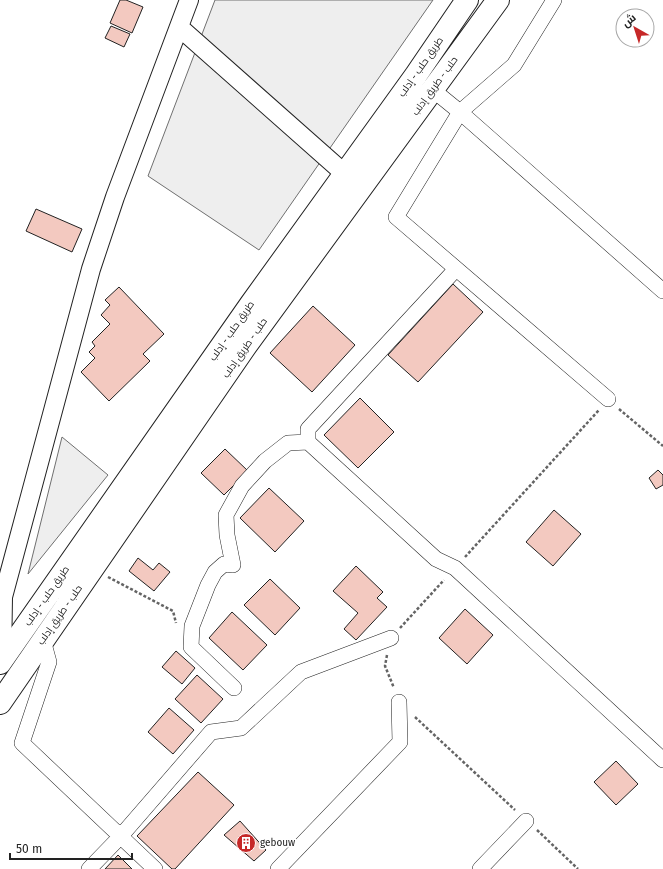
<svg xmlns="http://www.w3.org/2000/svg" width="663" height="869" viewBox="0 0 663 869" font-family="'Fira Sans',Cairo,sans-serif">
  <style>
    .green { fill: #eee; stroke: #6f6f6f }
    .building { fill: #f3c9c0; stroke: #222 }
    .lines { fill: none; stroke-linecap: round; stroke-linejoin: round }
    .minor-casing { stroke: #222; stroke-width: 16 }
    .tertiary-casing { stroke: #222; stroke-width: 20 }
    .trunk-casing { stroke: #222; stroke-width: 24 }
    .path { stroke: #646464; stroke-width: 2.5; stroke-dasharray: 3 2; stroke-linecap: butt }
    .minor { stroke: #fff; stroke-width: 15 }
    .tertiary { stroke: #fff; stroke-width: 18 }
    .trunk { stroke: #fff; stroke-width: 22 }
    .labels { text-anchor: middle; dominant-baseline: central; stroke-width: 3; stroke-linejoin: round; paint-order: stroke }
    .street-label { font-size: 10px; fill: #222; stroke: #fff }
    .poi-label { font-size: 10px; fill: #222; stroke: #fff; text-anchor: start }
  </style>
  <rect width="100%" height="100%" fill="#fff"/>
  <path class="green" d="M215,0H433L259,250L148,176Z
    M62,437L108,475L28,574Z"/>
  <path class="building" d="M120,0H126L143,7L132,33L110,23Z
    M111,26L130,34L124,47L105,38Z
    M36,209L82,229L72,252L26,231Z
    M453,284L483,312L418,382L388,355Z
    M119,287L164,334L143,354L150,361L109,401L81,372L95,358L89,352L95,346L92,342L110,324L101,315L110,305L105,300Z
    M313,306L355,345L312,392L270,353Z
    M360,398L394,432L358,468L324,435Z
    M225,449L248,471L224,495L201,473Z
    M658,470L663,475V485L656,489L649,478Z
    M269,488L304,521L275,552L240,518Z
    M554,510L581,534L553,566L526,542Z
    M138,558L153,570L159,563L170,572L154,591L129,571Z
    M356,566L383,592L377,598L387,607L356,640L344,629L358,613L333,591Z
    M270,579L300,608L275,635L244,605Z
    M465,609L493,635L467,664L439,638Z
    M232,612L267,645L243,670L209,638Z
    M176,651L195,668L182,684L162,667Z
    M197,675L223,699L201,723L175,699Z
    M169,708L194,730L173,754L148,732Z
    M616,761L638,784L616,805L594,782Z
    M198,772L234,805L175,869H172L137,836Z
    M240,821L266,850L254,861L224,835Z
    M118,855L132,869H105Z"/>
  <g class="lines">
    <defs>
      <path id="minor" d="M554,0L514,65L460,112L396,217L608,399
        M433,90L460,112L663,291
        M456,269L308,429V442L436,559L455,568L663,760
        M43,640L49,662L22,743L155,869
        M234,688L191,647L192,626L208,585L215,572L224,564L233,565L227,535L226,515L242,486L265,461L288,443L308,442
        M89,869L120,837L211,732L241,728L301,672L391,638
        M278,869L400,742L399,702
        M480,869L526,821"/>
      <path id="tertiary" d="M179,27L345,174
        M2,660L3,597L91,269L115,197L189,0"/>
      <path id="trunk" d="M0,663L251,304L416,75L467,0
        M0,703L245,347L498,0"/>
    </defs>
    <use href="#minor" class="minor-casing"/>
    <use href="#tertiary" class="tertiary-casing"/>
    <use href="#trunk" class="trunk-casing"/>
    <path class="path" d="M619,409L663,446
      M465,557L599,410
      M108,577L173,611L176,623
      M400,628L444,580
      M387,655L385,666L394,688
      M415,717L515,810
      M537,830L578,869"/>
    <use href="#minor" class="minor"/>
    <use href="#tertiary" class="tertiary"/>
    <use href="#trunk" class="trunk"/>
  </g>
  <defs>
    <symbol id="building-disc" viewBox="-11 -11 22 22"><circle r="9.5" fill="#c62828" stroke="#fff"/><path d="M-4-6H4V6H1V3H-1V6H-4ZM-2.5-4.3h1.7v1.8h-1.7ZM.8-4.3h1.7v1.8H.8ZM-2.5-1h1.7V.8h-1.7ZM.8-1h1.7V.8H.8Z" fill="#fff"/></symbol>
  </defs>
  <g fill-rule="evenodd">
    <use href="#building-disc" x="235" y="832" width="22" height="22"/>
  </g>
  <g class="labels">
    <g class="street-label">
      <text transform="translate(421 67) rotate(-55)">طريق حلب - إدلب</text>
      <text transform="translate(435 86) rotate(-54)">حلب - طريق إدلب</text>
      <text transform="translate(232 331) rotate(-55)">طريق حلب - إدلب</text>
      <text transform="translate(245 348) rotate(-55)">حلب - طريق إدلب</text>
      <text transform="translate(47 596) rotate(-55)">طريق حلب - إدلب</text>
      <text transform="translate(60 615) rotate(-55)">حلب - طريق إدلب</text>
    </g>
    <g class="poi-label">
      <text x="260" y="843">gebouw</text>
    </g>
  </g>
  <g transform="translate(635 28) rotate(321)"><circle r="19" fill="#ffffff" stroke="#a7a7a7"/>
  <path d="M0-3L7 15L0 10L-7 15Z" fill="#c62828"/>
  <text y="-6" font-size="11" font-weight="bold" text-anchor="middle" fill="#222222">ش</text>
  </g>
  <path d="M10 853v6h122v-6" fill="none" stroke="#222222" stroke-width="2"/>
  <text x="16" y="853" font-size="12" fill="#222222" stroke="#ffffff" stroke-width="3" paint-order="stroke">50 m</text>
</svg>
